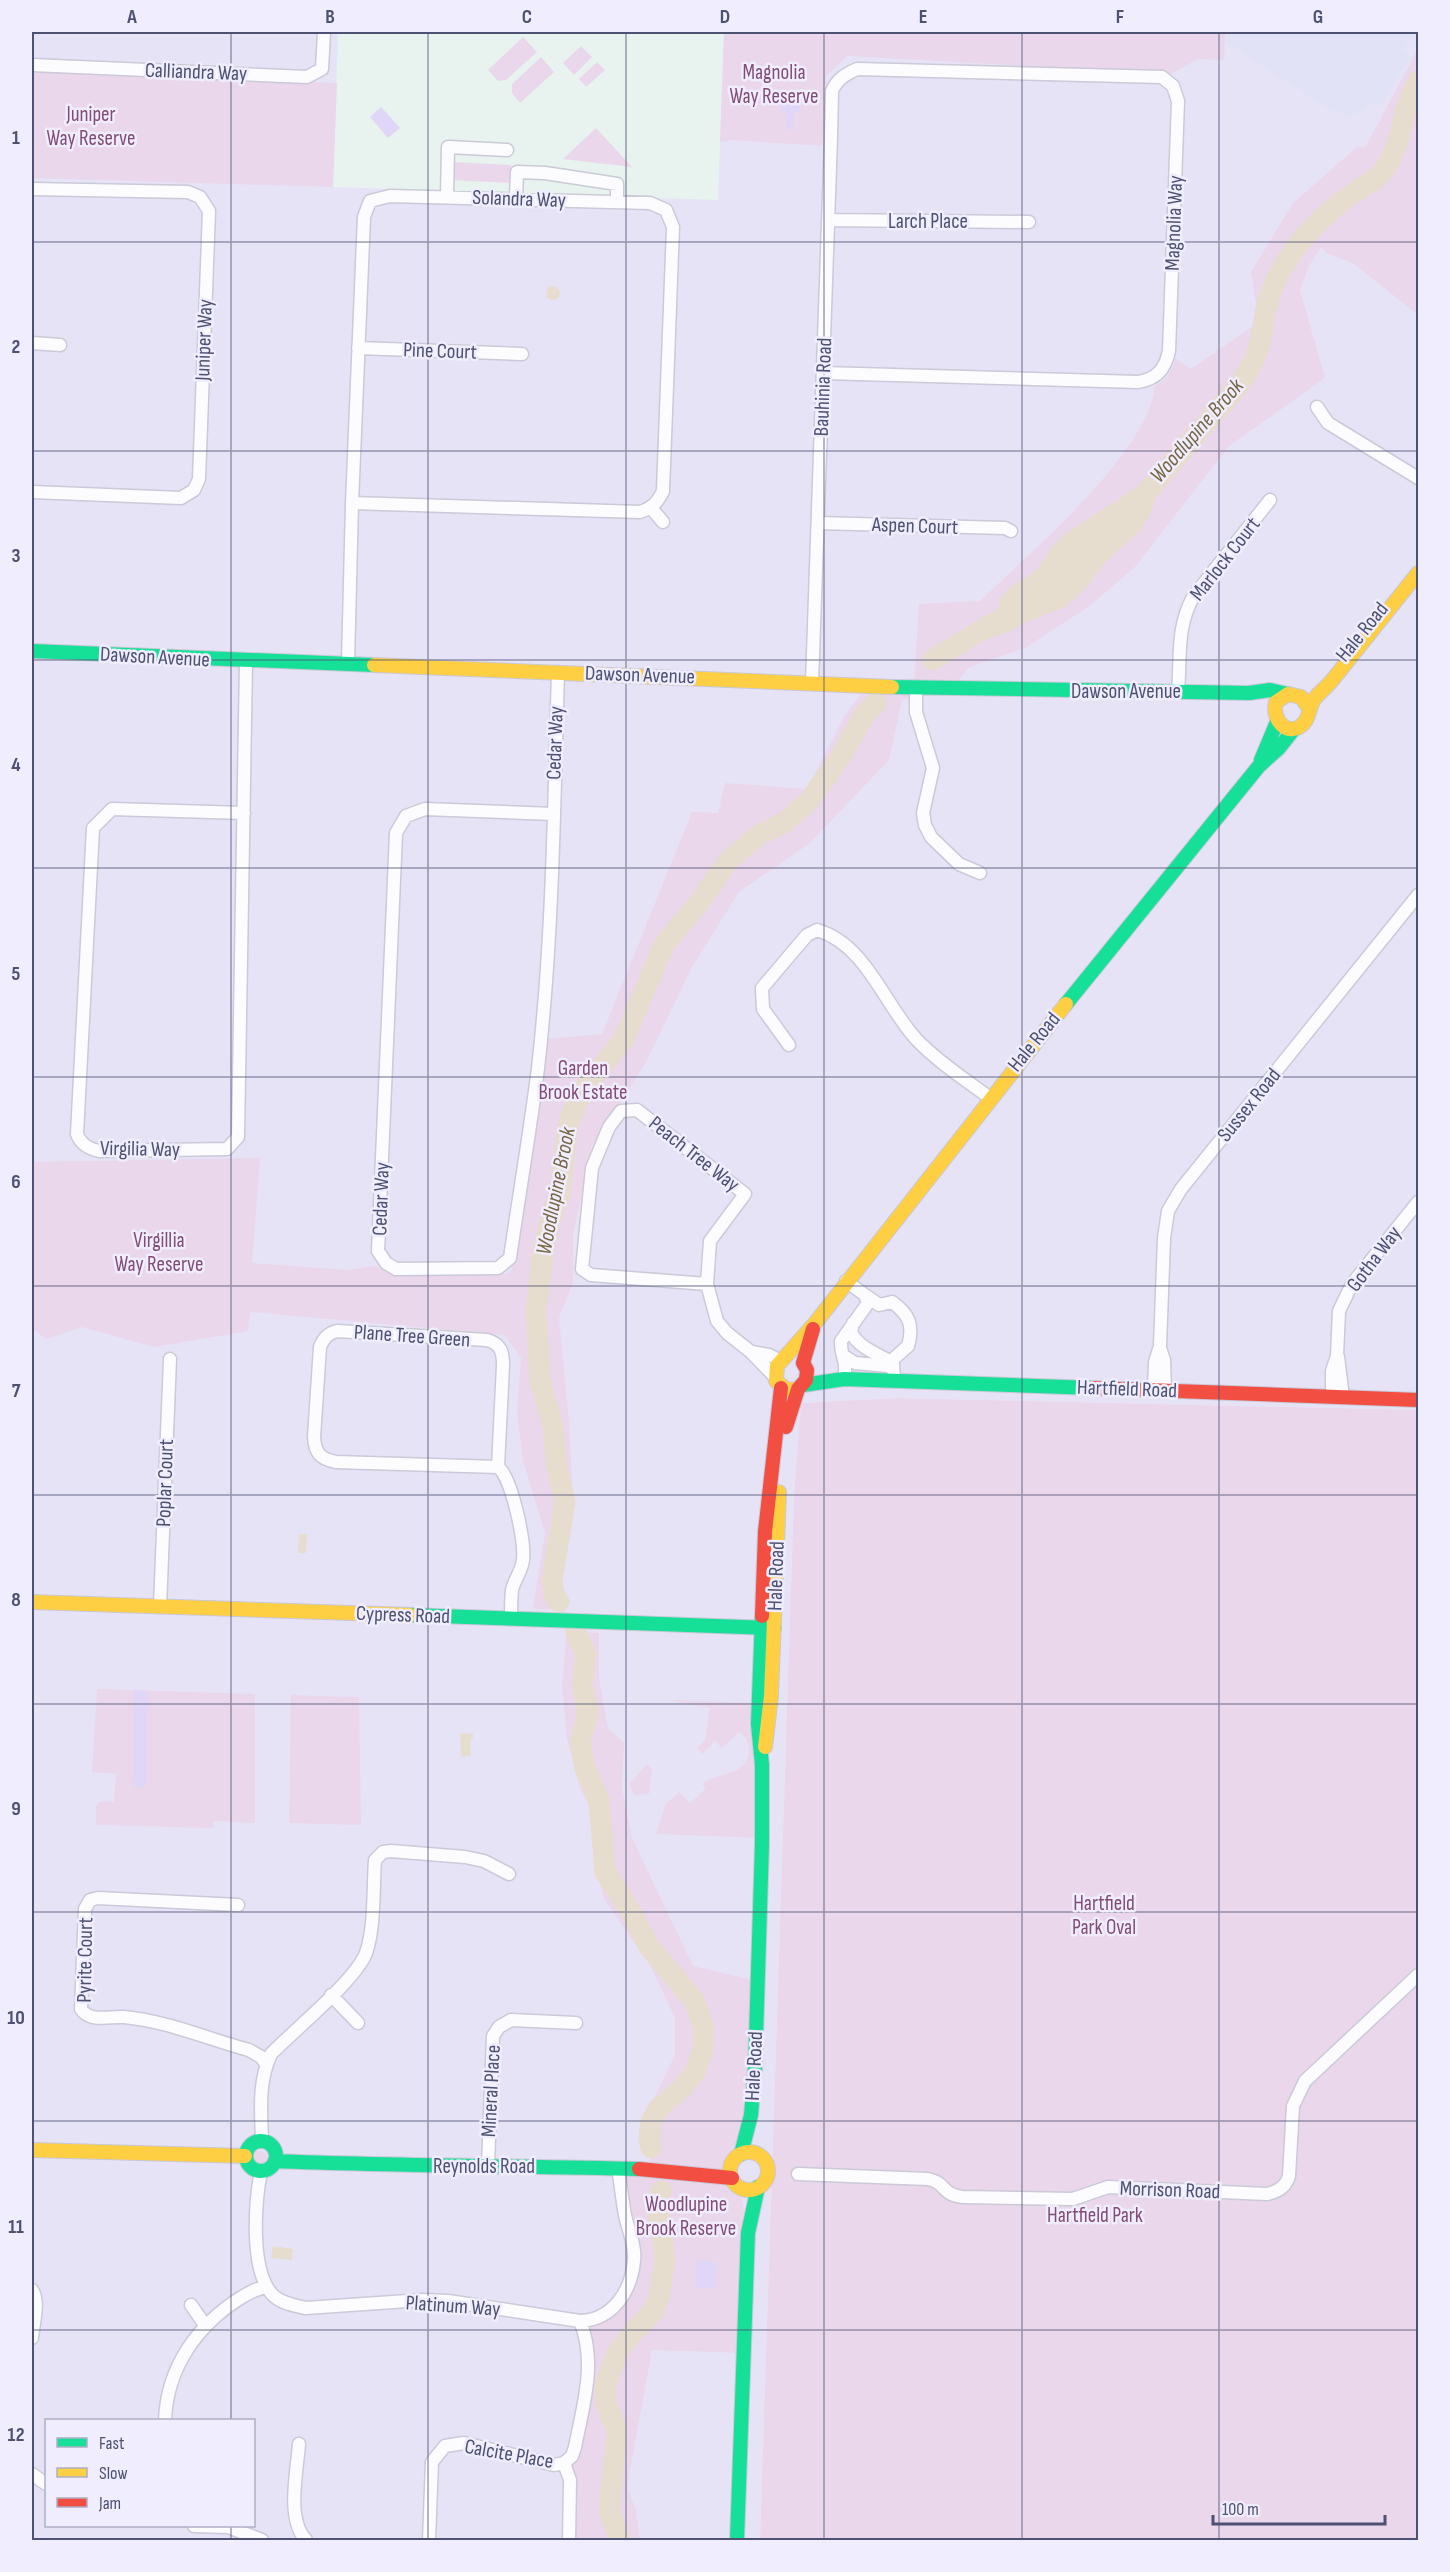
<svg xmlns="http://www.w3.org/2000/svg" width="1450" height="2572" viewBox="0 0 1450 2572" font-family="'Sofia Sans Condensed',sans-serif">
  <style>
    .residential { fill: #e6e3f7; fill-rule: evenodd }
    .commercial { fill: #e1e2f5 }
    .education { fill: #e8f2ee }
    .green { fill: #ead7eb }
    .sand { fill: #e0d6f7 }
    .water { fill: #e6ddce }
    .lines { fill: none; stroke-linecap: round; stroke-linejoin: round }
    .river { stroke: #e6ddce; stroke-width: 21 }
    .street-casing { stroke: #cacad8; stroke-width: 15 }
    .fast-casing { stroke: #c8c8d7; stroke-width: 16 }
    .slow-casing { stroke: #c8c8d7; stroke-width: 16 }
    .jam-casing { stroke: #c8c8d7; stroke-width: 16 }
    .street { stroke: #fcfcfe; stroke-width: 12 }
    .fast { stroke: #16e098; stroke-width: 14 }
    .slow { stroke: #ffcf43; stroke-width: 14 }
    .jam { stroke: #f24e42; stroke-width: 14 }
    .grid { fill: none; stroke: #4d5172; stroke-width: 1.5; stroke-opacity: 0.55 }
    .labels { text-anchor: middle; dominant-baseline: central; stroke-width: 5; stroke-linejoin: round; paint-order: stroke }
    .street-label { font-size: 21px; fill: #4d5172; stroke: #efedfe }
    .park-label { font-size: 21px; fill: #824c74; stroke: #efedfe }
    .water-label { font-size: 22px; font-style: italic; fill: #766742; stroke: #efedfe }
    .neatline { fill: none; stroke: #4d5172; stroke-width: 2 }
    .grid-label { font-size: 20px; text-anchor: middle; font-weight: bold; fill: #4d5172 }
  </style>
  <rect width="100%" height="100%" fill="#eeebf6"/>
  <path class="residential" d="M32,32H1418V1410L896,1398L801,1403L794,1494L760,2540H32ZM46,2420H254V2526H46Z"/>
  <path class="commercial" d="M1225,32H1414L1402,51L1410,56L1379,107L1370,103L1364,110L1350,116L1331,110L1231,45L1226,39Z"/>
  <path class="education" d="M338,32H724L718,200L333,187Z"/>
  <path class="green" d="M724,32H1225L1224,60L1198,59L1171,74L847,56L826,76L823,146L733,140L720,142Z
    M523,37L537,52L506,80L498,81L488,70Z
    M581,46L592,57L574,75L563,63Z
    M1418,49V315L1353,263L1328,254L1321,247L1309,266L1300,290L1325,378L1229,446L1135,567L1088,607L1025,648L969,667L956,683L902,700L889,760L810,843L739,892L692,967L645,1064L591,1148L573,1235V1283L559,1317L569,1422L573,1506L565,1553L550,1610L533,1608L545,1533L523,1461L517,1413L521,1358L505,1335L250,1312L248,1331L154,1347L82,1327L46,1339L32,1328V1162L260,1158L252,1263L348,1270L374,1266L394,1272L503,1274L511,1272L546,1039L602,1034L692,812L718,813L725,783L807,789L845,715L870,683L914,682L919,604L980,601C1029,553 1148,454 1155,386C1166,379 1173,371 1175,358L1191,369L1259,322L1251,272L1293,203L1357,147L1366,146Z
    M541,57L554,72L520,103L512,93V84Z
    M597,62L605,70L586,87L579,79Z
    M32,69L337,83L333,187L32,178Z
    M596,128L632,167L563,159Z
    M453,162L511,165L510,183L452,180Z
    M896,1398L1418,1410V2540H760L794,1494L801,1403Z
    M567,1631L599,1633V1678L608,1728L624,1743L622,1788L632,1838L693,1966L757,1981L755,2069L737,2158L731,2170L735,2183L740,2187L748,2233L743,2353L652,2350L627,2487L636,2510L640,2540H568L564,2463L572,2456L589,2373V2321L614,2308L634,2260L618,2169H649L653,2100L675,2055V2018L650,1965L604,1899L593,1855L594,1817L579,1785L567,1738L562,1685Z
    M97,1689L255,1694V1823L213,1821V1828L96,1825V1807L100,1801L114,1802L116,1774L92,1772Z
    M291,1695L359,1697L361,1825L289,1823Z
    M668,1700L758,1703L762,1838L656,1834L666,1804L679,1792L690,1803L706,1789L702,1784C717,1772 746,1776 749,1753C750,1744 746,1737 739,1732L722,1748L715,1741L702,1754L697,1748L705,1740L710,1708Z
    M647,1764L652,1769L649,1794L635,1795L630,1787V1783Z
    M252 2159a8 8 0 1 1 16 0a8 8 0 1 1-16 0Z"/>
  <path class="sand" d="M783,94L801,95L800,112H794L793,130L786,129L787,114L781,113Z
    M381,107L400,128L388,138L370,117Z
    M134,1690H147L146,1787H133Z
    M697,2260L717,2262L715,2289L695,2287Z"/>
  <path class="water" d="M546 293a7 7 0 1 1 14 0a7 7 0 1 1-14 0Z
    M1145,487L1153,491L1156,498L1149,516L1141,530L1107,561L1088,585L1072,601L1063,608L1026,622L1010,631L977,642L970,632L994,613L999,607L1000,599L1010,588L1037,570L1051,548L1066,533L1134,489Z
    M299,1534H307L306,1553H298Z
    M460,1733L473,1734V1738L470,1740L471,1756L461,1757Z
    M273,2246L293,2249L292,2260L271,2258Z"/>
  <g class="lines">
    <path class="river" d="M1131,509C1160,479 1185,447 1212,416C1227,398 1243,384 1253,362C1262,345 1262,328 1266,309C1270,293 1278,273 1288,259C1303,234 1325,215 1348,197C1360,188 1374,182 1384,170C1401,148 1402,108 1418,81
      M932,660L995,622
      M559,1602L554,1594L552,1581L565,1502L556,1463L553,1428L540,1379L536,1311L543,1252L549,1224L560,1193L567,1131L571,1116L583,1090L624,1039L664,945L701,900L728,861L760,834L785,822L809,801L841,756L865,714L876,703
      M576,1633L586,1655L582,1684L588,1713L580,1743L585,1768L599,1801L605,1872L628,1907L648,1945L695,2002L704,2029L703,2050L695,2072L681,2089L658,2109L651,2122L649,2139L651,2148
      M620,2540L609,2510L617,2433L606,2402L605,2387L617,2353L635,2330L653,2312L659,2297L665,2260L660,2222L655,2205L661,2191"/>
    <defs>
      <path id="street" d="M32,65L307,77L322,69L324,32
        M32,189L188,192L200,197L209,211L199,479L194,490L181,498L32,492
        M447,197L448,147L507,150
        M516,199L517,172L545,173L617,184V202
        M828,220L1029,222
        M32,343L60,345
        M358,348L522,354
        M1317,407L1328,423L1418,478
        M651,508L663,522
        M818,523L1005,528L1011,531
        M348,663L352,503L364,217L370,201L390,196L650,203L666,210L673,227L663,491C658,502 652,508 640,512L352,503
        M812,683L831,137L832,91C837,79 846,74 857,69L1162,77L1173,86L1178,101L1169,351C1165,369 1157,379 1138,382L823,373
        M916,688V712L933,768L923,813L925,825L931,837L959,864L980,873
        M1178,691C1181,656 1176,629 1193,597L1270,500
        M244,813L112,809L93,828L77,1134C81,1145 89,1149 100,1151L227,1149L238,1137L246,661
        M553,814L425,809L406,816L396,833L378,1251L386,1263L396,1269L498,1268L510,1258C519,1195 530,1132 538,1068C553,937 554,804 558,672
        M789,1045L763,1009L762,988L807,935L817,930C866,944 885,1006 917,1040C938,1062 966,1080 990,1098
        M707,1284L591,1275L582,1269L592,1168L609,1127L621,1111L637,1110L745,1194L710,1241L707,1284L717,1321L727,1333L751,1352L775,1377
        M865,1295L879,1305L892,1302C909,1314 914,1325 908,1346L891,1361L883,1364
        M853,1323L851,1332C858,1348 880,1355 893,1363L894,1381
        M1160,1348L1164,1360L1165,1390
        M751,1352L769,1355L781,1361
        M844,1356L855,1363L888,1366
        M1338,1357L1343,1397
        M844,1379C848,1359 840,1357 841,1341L868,1303L865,1295L846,1281
        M1154,1390L1155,1362L1160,1346L1164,1238L1168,1211L1181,1189L1418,895
        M1332,1397V1371L1337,1356L1339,1311L1352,1284L1418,1202
        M498,1467L336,1462C320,1459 315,1453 314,1437L320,1347C323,1339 328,1333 337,1331L487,1340C501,1344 503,1352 503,1365L498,1467C512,1478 525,1541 523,1560C522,1571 514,1580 512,1590C511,1599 511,1609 511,1618
        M160,1607L170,1359
        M238,1905L98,1898L90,1900L85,1909L81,2009C90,2023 110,2016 124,2017C167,2021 208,2039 249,2050L261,2057L266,2064
        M331,1995L358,2023
        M262,2140C261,2110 258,2082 271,2054C294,2030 355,1981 366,1953C375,1927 373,1888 375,1860L383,1852L391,1851L465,1857L484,1861L509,1874
        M488,2165L493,2036L499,2027L511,2020L576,2023
        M261,2171C255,2202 249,2275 275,2297C284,2304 296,2306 306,2308L422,2300L448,2301L580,2321C612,2320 631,2292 634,2261C636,2246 628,2230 625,2215C622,2200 621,2184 618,2169
        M798,2174L928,2179C947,2183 941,2195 963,2197L1073,2199L1108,2187L1267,2194C1277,2192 1286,2187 1289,2176L1293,2106L1305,2081L1418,1975
        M32,2290C40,2301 33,2325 32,2338
        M191,2305L205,2325
        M165,2420C167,2367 198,2324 242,2297C251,2292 257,2288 267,2287
        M299,2444C297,2472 286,2519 306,2540
        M32,2474L46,2484
        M194,2526L228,2527L262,2540
        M429,2540L432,2462L445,2446L464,2443L554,2465L564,2463
        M569,2540L570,2480L564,2463L572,2456L575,2447C583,2406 597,2362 580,2321"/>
      <path id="fast" d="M32,651L374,665
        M892,687L1249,693L1270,690L1288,694
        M1261,760L1277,722
        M1066,1004L1259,766L1279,748L1294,729
        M803,1385L844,1379L1093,1388
        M410,1615L774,1628
        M246 2156a15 15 0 1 1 30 0a15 15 0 1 1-30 0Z
        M741,2154L751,2115L755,2069L762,1844V1765L758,1724L762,1616
        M275,2161C396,2166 517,2166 639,2169
        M737,2540L748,2233L758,2187"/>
      <path id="slow" d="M374,665L892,687
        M1309,708L1301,697L1288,694L1276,702C1271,721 1289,739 1304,723C1310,716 1309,706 1315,698C1321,691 1329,685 1334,678C1362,643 1390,608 1418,573
        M798,1389L787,1390L776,1381L777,1366L816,1322L1066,1004
        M32,1602L410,1615
        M765,1747L771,1696L779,1492
        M32,2150L245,2156
        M730 2171a19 19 0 1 1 38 0a19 19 0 1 1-38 0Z"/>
      <path id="jam" d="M1093,1388L1418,1400
        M786,1427L798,1389L806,1380L807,1370L803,1363L813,1329
        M762,1616L765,1532L781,1388
        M639,2169L732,2178"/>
    </defs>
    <use href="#street" class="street-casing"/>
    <use href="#fast" class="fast-casing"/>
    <use href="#slow" class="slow-casing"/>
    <use href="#jam" class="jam-casing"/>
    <use href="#street" class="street"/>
    <use href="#fast" class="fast"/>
    <use href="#slow" class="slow"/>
    <use href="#jam" class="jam"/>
  </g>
  <path class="grid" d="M231,32V2420M428,32V2540M626,32V2540M824,32V2540M1022,32V2540M1219,32V2540M32,242H1418M32,451H1418M32,660H1418M32,868H1418M32,1077H1418M32,1286H1418M32,1495H1418M32,1704H1418M32,1912H1418M32,2121H1418M32,2330H1418M231,2526V2540"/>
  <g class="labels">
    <g class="street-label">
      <text transform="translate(196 72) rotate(2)">Calliandra Way</text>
      <text transform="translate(519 199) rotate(2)">Solandra Way</text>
      <text x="928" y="221">Larch Place</text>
      <text transform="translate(1174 223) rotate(-88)">Magnolia Way</text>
      <text transform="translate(204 340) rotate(-88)">Juniper Way</text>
      <text transform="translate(440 351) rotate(2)">Pine Court</text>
      <text transform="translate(823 387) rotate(-88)">Bauhinia Road</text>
      <text transform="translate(915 526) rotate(2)">Aspen Court</text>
      <text transform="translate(1225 559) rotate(-52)">Marlock Court</text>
      <text transform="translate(1362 632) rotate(-51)">Hale Road</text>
      <text transform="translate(155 657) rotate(3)">Dawson Avenue</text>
      <text transform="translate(640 675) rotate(2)">Dawson Avenue</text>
      <text x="1126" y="691">Dawson Avenue</text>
      <text transform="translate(555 743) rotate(-88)">Cedar Way</text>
      <text transform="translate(1034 1042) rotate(-51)">Hale Road</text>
      <text transform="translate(1249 1105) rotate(-51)">Sussex Road</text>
      <text transform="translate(140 1149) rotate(1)">Virgilia Way</text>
      <text transform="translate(694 1154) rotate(38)">Peach Tree Way</text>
      <text transform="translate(381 1199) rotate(-88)">Cedar Way</text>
      <text transform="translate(1374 1259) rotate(-53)">Gotha Way</text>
      <text transform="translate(412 1336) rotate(4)">Plane Tree Green</text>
      <text transform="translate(1127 1389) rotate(2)">Hartfield Road</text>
      <text transform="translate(165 1483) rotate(-88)">Poplar Court</text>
      <text transform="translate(776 1576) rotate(-88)">Hale Road</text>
      <text transform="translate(403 1615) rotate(2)">Cypress Road</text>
      <text transform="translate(85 1960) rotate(-89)">Pyrite Court</text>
      <text transform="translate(754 2066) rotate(-87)">Hale Road</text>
      <text transform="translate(491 2091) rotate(-87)">Mineral Place</text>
      <text x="484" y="2166">Reynolds Road</text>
      <text transform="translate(1170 2190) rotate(2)">Morrison Road</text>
      <text transform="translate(453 2306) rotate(4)">Platinum Way</text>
      <text transform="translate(509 2454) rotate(10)">Calcite Place</text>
    </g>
    <g class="park-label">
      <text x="774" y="72">Magnolia<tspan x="774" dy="24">Way Reserve</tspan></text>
      <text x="91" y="114">Juniper<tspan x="91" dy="24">Way Reserve</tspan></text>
      <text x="583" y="1068">Garden<tspan x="583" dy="24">Brook Estate</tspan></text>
      <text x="159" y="1240">Virgillia<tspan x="159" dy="24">Way Reserve</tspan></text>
      <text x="1104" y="1903">Hartfield<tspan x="1104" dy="24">Park Oval</tspan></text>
      <text x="686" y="2204">Woodlupine<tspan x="686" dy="24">Brook Reserve</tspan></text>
      <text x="1095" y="2215">Hartfield Park</text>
    </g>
    <g class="water-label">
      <text transform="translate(1197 431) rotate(-49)">Woodlupine Brook</text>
      <text transform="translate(556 1191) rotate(-79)">Woodlupine Brook</text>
    </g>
  </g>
  <rect width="1450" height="2572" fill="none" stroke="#efedfe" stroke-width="66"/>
  <rect x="45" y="2419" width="210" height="108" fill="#efedfe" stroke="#aeafc6" stroke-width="1.5"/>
  <rect x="57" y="2438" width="30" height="9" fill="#16e098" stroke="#aeafc6" stroke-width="1.5"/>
  <text x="99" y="2449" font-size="18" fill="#4d5172">Fast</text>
  <rect x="57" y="2468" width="30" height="9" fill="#ffcf43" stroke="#aeafc6" stroke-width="1.5"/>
  <text x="99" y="2479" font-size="18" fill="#4d5172">Slow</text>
  <rect x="57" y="2498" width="30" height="9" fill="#f24e42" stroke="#aeafc6" stroke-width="1.5"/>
  <text x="99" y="2509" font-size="18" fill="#4d5172">Jam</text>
  <path d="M1213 2515v9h172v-9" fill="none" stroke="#4d5172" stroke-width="3"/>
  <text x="1222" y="2515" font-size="18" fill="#4d5172" stroke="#efedfe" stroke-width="4.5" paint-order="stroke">100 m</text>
  <rect x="33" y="33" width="1384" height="2506" class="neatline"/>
  <g class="grid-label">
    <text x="132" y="23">A</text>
    <text x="330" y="23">B</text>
    <text x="527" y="23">C</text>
    <text x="725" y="23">D</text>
    <text x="923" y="23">E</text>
    <text x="1120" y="23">F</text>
    <text x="1318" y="23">G</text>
    <text x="16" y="144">1</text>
    <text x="16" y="353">2</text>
    <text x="16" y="562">3</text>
    <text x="16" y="771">4</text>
    <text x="16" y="980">5</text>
    <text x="16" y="1188">6</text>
    <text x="16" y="1397">7</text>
    <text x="16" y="1606">8</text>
    <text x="16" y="1815">9</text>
    <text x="16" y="2024">10</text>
    <text x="16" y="2233">11</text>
    <text x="16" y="2441">12</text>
  </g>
</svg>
